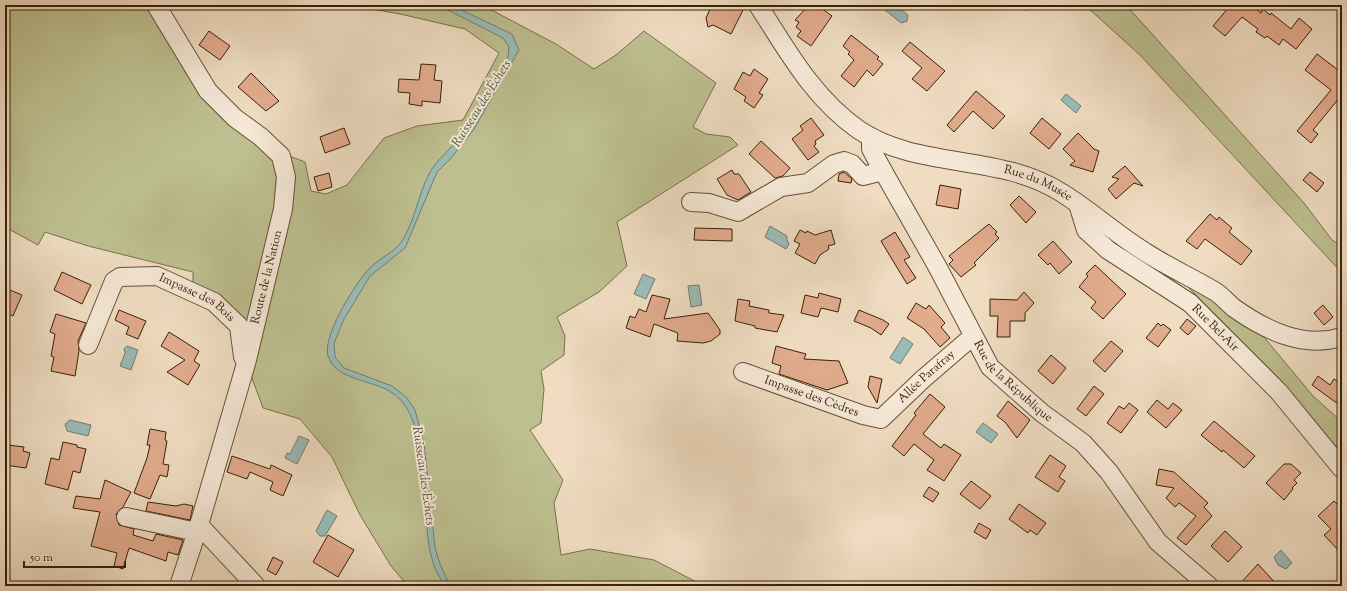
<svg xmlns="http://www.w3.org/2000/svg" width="1347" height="591" viewBox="0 0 1347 591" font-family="'Sorts Mill Goudy',serif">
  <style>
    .green { fill: #bdbf90; stroke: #7a704a }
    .water { fill: #9abbb6; stroke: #737d6f }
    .building { fill: #e1ab8e; stroke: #382105 }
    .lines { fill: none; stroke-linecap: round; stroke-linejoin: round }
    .minor-casing { stroke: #665034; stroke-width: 20 }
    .minor { stroke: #f5e8d7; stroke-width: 18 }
    .labels { text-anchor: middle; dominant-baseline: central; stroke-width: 4; stroke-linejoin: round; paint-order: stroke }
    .street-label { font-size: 12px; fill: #382105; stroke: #f5e8d7 }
    .water-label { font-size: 13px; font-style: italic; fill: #554f3a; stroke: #f5e8d7 }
  </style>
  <rect width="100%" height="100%" fill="#efdcc1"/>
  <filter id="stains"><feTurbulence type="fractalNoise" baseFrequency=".005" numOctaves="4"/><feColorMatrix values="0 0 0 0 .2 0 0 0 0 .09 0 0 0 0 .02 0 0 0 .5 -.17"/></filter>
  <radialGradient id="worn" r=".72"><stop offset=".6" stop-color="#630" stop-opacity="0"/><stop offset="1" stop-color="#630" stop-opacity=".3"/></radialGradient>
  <path class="green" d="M5,5H149L258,144L305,162L311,191L326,194L347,185L384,138L417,126L463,120L499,53L465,29L400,14L350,5H482L556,44L594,69L616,55L644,31L716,83L693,127L706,134L730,137L738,145L617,222L627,266L599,292L557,317L565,336L564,355L541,371L544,389L541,423L530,430L563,480L554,503L561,555L590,549L654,560L704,586H408L391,566L360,515L332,457L300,419L263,408L229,316L193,296V272L88,246L45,232L38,245L5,227Z
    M1018,5H1126L1304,203L1332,240L1342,246V273L1140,55L1087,7H1057L1024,10Z
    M1186,285L1200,290L1258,330L1313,396L1342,422V456L1277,377Z"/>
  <path class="water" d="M438,5H451L512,34L519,50L474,129L451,158L437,172L405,248L370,276L344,319L334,343L335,357L344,368L392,386L407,398L415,410L424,444L435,548L440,564L450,586H444L434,566L430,551C422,510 428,436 404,404C384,376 338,386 328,356C322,336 356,282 370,268C379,258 395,252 402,241C415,221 418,195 429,174C436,160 451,149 460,137C478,112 493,83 508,57L509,47L503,38Z
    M888,5H896L908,15L907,21L901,23L885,10Z
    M1066,94L1081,106L1076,113L1061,100Z
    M770,226L787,236V240L789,244L786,249L765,237Z
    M643,274L655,279L646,299L634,294Z
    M699,285L702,305L691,307L688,286Z
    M903,337L913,344L900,364L890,358Z
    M127,346L138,350L131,370L120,366L125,353L124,349Z
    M70,420L91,425L88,436L67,431L65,424Z
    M983,423L998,434L991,443L976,432Z
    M299,436L309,440L297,464L285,458L287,453L290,454Z
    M327,510L337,516L325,536H320L316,531Z
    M1281,550L1292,563L1286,569L1278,565L1274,557Z"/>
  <path class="building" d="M712,5H738L744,8L731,34L713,25L708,27L706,18Z
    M809,5H817L832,16L811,46L797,36L801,31L796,27L799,22L795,20Z
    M1227,5H1251L1261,13L1263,9L1270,15L1271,13L1291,29L1299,18L1312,29L1296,49L1283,39L1279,45L1267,36L1265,38L1256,32L1258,29L1242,17L1225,36L1213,26L1229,7Z
    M209,31L230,46L220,60L199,45Z
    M851,35L879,57L877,59L883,64L873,76L867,70L854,87L841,76L854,60L848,54L850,52L843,46Z
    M910,42L945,71L927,91L912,79L922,68L902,51Z
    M1317,54L1342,73V98L1340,97L1313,130L1318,134L1311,143L1297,131L1331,90L1305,70Z
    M421,64L436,65L434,80L442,81L440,103L422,101V106L409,104L410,93L398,92L399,79L419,80Z
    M754,69L768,79L759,93L763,95L754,108L744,101L746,97L734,89L743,72L750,76Z
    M251,73L279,101L266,111L238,87Z
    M976,91L1005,116L993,129L973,111L954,132L947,125Z
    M811,118L824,135L815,141L816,144L814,146L819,152L808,160L792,139L803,130L800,126Z
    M1042,118L1061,134L1049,149L1030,133Z
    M344,128L350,144L325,153L320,137Z
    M1078,133L1094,149L1099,151L1093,172L1070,165L1075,161L1063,149Z
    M761,141L790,168L783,176L775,178L749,154Z
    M1125,166L1143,186L1134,183L1116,199L1108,189L1119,179L1112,177Z
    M732,170L734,174H739L751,192L738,200L727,195L717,179Z
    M844,172L852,179L851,183L838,181L839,174Z
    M1310,172L1324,183L1317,192L1303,180Z
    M329,173L332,187L318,191L314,177Z
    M940,185L961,189L958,209L936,205Z
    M1019,196L1036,212L1026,223L1010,205Z
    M1210,214L1217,220L1219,217L1232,228L1229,232L1252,251L1241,265L1205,239L1197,249L1186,241Z
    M989,224L997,232L995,234L999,238L974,263L976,265L961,277L949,264L953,260L949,256Z
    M695,228L732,229V241L694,240Z
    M800,230L806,233L807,231L815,235L831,230L835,244L828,246L829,249L820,255L815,264L795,253L800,244L794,241Z
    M895,232L910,257L904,260L916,278L907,284L881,241Z
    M1053,241L1072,262L1059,274L1050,263L1048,265L1038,255Z
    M1095,265L1126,294L1103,319L1091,308L1096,302L1079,287L1088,276L1086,274Z
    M62,272L91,285L82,304L54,290Z
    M5,288L22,295L13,316L5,312Z
    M1024,292L1034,303L1025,313V321H1010V337H997L998,316H990V299L1017,300Z
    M819,293L841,299L838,312L821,308L818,317L801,313L805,295L818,298Z
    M652,295L670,299L664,319L708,313L720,330V334L711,341L703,343L677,341L678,333L654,324L650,337L626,328L630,316L635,318L639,309L646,312Z
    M738,299L750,301L749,306L769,310V313L784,315L777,332L755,328V326L735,321Z
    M916,303L926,309L929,305L945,323L941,327L950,338L940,347L924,329L907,318Z
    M1323,305L1333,317L1324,325L1314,313Z
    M119,310L146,321L138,339L126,334L129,327L115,320Z
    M859,310L883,320L889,324L881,335L871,328L854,321Z
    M56,314L86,323L78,341L79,351L75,376L51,371L54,357L51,356L55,334L50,332Z
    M1187,319L1196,326L1188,335L1180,328Z
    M1158,323L1161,326L1163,324L1171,330L1158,347L1146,338Z
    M169,332L199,351L194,361L200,365L188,385L167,372L185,360L161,346Z
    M1111,341L1123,351L1105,372L1093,361Z
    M776,346L806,354L804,359L839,361L848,383L827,390L779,374L781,366L772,363Z
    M1051,355L1066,368L1053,384L1038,371Z
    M870,376L882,379L877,403L868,387Z
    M1318,376L1330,385L1334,379L1342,384V399L1338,404L1312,385Z
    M1094,386L1104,394L1086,416L1077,409Z
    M930,394L945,407L923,434L941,448L944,444L961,455L944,481L927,470L934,460L914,444L904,456L892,446L916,415L914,413Z
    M1157,400L1168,409L1173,403L1182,410L1166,428L1147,412Z
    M1008,401L1030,420L1017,438L1005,422L997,416Z
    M1129,403L1138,410L1121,433L1107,423L1119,406L1124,409Z
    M1214,421L1255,456L1244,468L1223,450L1222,452L1201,435Z
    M150,429L166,432L165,440L167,441L163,464L169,465L167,477L160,475L150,499L134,493L147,458L150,445H147Z
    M63,442L77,445V447L86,449L80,473L73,471L68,490L45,484L51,458L59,460Z
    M8,445L24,447L23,451L30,453L26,468L5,465V448L8,449Z
    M1050,455L1066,466L1059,477L1065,481L1058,492L1035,477Z
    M232,456L270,469L271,465L292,475L283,496L270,490L273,482L250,472L247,479L227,472Z
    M1284,464H1291L1301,473L1294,480L1297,483L1292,488L1293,489L1284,500L1266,483Z
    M1159,469L1174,472L1208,503L1204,507L1212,516L1186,545L1177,538L1196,516L1179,503L1175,507L1166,498L1174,488L1156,485Z
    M105,480L131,492L123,507L116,514L119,525L134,529L133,535L153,541L156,534L183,540L178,555L168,552L166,561L129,548L123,569L114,566L117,553L91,546L100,512L73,508L76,496L100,499Z
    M971,481L991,496L980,509L960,494Z
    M929,487L939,493L933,502L923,496Z
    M1334,501L1342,509V554L1324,535L1331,529L1318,516Z
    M148,502L176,506L184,504L193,506L190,520L146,511Z
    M1019,504L1046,523L1037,535L1030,530L1028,533L1009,519Z
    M979,523L991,530L986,539L974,532Z
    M1225,531L1242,547L1228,562L1211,546Z
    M328,535L354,550L338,577L313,562Z
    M273,557L283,562L276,575L267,570Z
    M1258,564L1278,586H1238Z"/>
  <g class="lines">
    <defs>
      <g id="minor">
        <path d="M156,5L208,91L235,118L261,137L281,156L286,177L283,209L247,360L199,525L179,586"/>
        <path id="s1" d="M758,5C787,50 813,98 859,130C918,170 1001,153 1062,193C1091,211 1116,234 1145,252C1168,267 1193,278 1216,292C1222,296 1228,303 1234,308C1265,330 1303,349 1342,337"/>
        <path id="s2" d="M871,137V149L883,171L937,266L990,367L1042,413L1083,443L1109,472L1158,542L1209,586"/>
        <path d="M691,202L709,203L738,212L781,187L808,183L834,164L844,161L852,164L863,176L883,171"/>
        <path id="s3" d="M1078,204L1086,230L1108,250L1190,303L1279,392L1342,469"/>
        <path id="s4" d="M88,345L114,281L120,277L157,276L214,302L239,326L243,357"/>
        <path id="s5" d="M743,372L863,415L881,419L923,379L973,336"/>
        <path d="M126,517L197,532"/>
        <path d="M199,525L256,586"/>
      </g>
    </defs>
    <use href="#minor" class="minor-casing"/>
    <use href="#minor" class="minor"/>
  </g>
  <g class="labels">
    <g class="street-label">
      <text stroke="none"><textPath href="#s1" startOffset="350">Rue du Musée</textPath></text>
      <text transform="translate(267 277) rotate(-76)">Route de la Nation</text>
      <text stroke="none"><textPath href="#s4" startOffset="159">Impasse des Bois</textPath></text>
      <text stroke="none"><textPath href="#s3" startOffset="190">Rue Bel-Air</textPath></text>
      <text stroke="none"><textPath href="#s5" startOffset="208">Allée Parafray</textPath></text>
      <text stroke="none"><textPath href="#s2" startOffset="286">Rue de la République</textPath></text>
      <text stroke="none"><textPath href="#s5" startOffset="73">Impasse des Cèdres</textPath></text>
    </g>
    <g class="water-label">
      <text transform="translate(482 104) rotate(-58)">Ruisseau des Échets</text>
      <text transform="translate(423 476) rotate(82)">Ruisseau des Échets</text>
    </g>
  </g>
  <rect width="1347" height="591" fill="none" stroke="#efdcc1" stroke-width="20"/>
  <rect x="6" y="6" width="1335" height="579" fill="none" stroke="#382105" stroke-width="2"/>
  <rect x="10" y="10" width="1327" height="571" fill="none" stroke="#382105"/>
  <path d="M24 561v6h101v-6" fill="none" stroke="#382105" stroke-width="2"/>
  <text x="30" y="561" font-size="12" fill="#382105" stroke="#f5e8d7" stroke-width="3" paint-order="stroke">50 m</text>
  <rect width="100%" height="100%" filter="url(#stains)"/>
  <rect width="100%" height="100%" fill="url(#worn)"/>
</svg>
